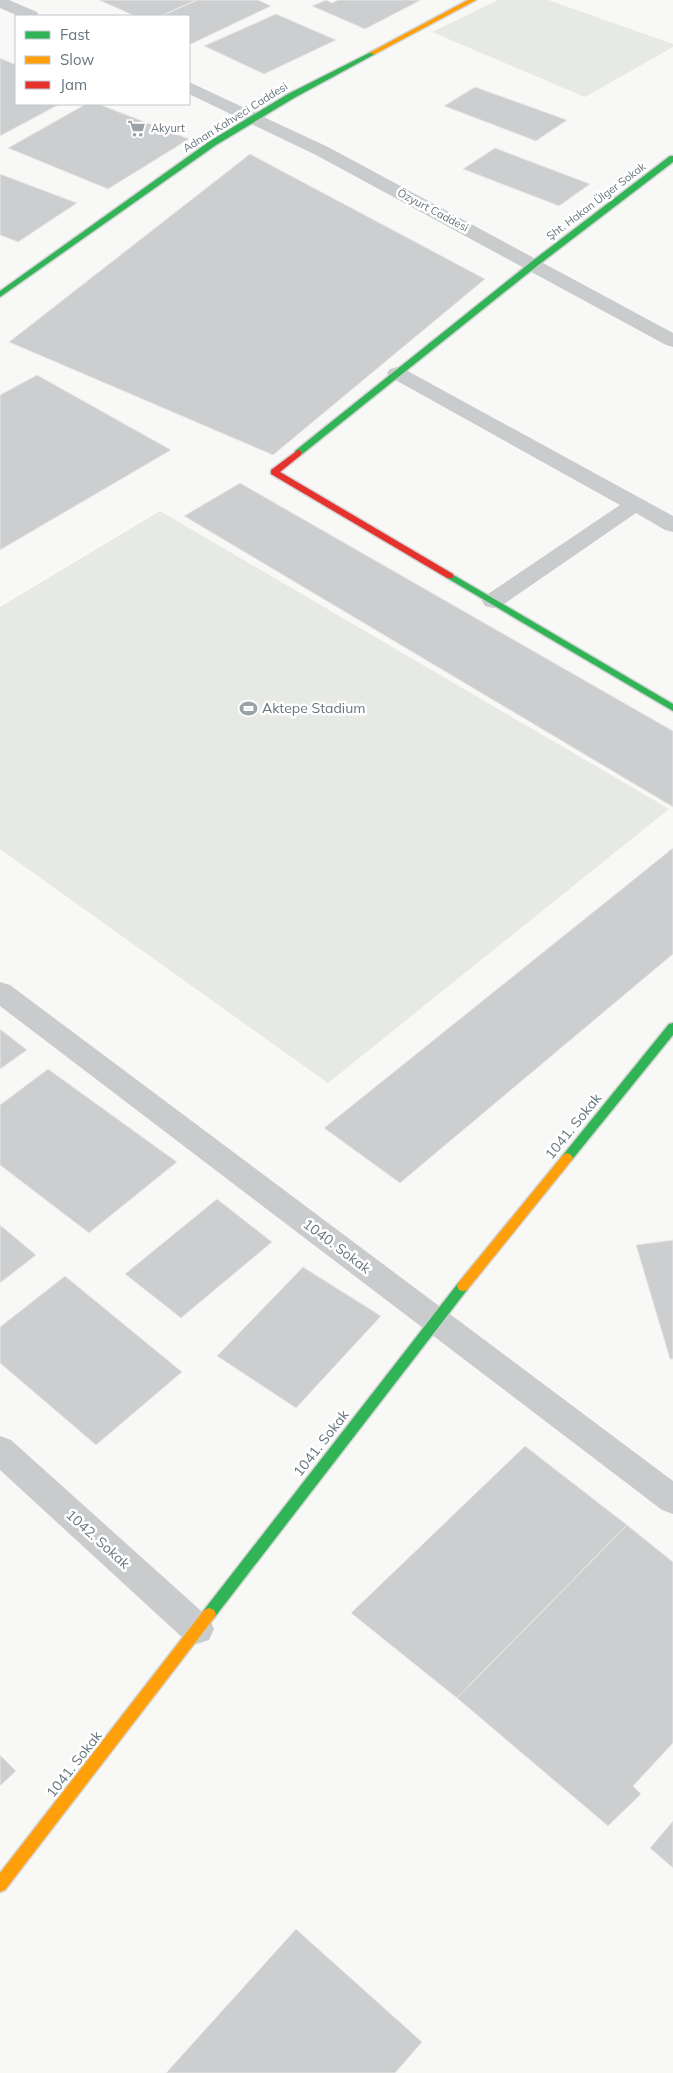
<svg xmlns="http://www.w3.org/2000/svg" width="673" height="2073" viewBox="0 0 673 2073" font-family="Mulish,sans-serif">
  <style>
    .green { fill: #e7e9e5 }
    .building { fill: #cdcecf; stroke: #e8e8e6 }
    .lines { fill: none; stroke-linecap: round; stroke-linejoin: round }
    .fast-casing { stroke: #d3d4d4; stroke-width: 3 }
    .slow-casing { stroke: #d3d4d4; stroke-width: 3 }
    .jam-casing { stroke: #d3d4d4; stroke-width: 3 }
    .street { fill: #c9cbcc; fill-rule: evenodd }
    .fast { fill: #30b455; fill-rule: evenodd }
    .slow { fill: #ff9f0a; fill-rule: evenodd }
    .jam { fill: #e5322d; fill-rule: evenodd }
    .labels { text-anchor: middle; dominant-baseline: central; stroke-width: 5; stroke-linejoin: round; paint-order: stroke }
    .far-street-label { font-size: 11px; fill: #67757d; stroke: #fff }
    .far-poi-label { font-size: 11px; fill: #67757d; stroke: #fff; text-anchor: start }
    .poi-label { font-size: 14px; fill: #67757d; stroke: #fff; text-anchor: start }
    .street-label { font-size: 14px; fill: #67757d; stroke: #fff }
  </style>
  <rect width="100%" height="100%" fill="#f8f8f7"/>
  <path class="green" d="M498,0H548L673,44V47L585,97L432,32Z
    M160,511L669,809L328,1083L0,849V607Z"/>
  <path class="building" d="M99,0H197L161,16H135Z
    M197,0H258L271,6L191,44L189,42V16H161Z
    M326,0L332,3L338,0H421L365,29L312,6Z
    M276,14L336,40L264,74L204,46Z
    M0,58L16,65V104H60L0,136Z
    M475,87L567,120L536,141L444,106Z
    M86,104H98L189,139L108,189L8,148Z
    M495,148L590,184L559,206L463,169Z
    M250,154L485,279L273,455L9,342Z
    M0,174L77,203L18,242L0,235Z
    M37,375L171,450L0,550V395Z
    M240,483L673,731V807L184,516Z
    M673,848V954L400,1183L324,1128Z
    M0,1029L27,1050L0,1069Z
    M48,1069L177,1162L89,1233L0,1165V1105Z
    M217,1199L272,1242L181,1318L125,1274Z
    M0,1225L36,1255L0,1283Z
    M673,1240V1359H670L636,1245Z
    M303,1267L381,1316L296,1408L217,1356Z
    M65,1276L182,1372L96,1445L0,1363V1327Z
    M525,1446L627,1525L457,1698L351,1613Z
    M627,1525L673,1562V1743L633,1786L641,1794L608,1826L457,1698Z
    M0,1755L16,1771L0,1786Z
    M673,1821V1868L650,1848Z
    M296,1929L422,2042L395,2073H166Z"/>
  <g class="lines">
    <defs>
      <path id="fast" d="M373,51L375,52V54L294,98L216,145L0,297V291L210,141L288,94Z
        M670,156H673V162L537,266L301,455H295V451L531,262Z
        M450,573L673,704V711L447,578L445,576Z
        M673,1023V1035L571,1161H563L561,1158L563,1155L669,1024Z
        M463,1281L467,1282L469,1286L467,1290L214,1618L209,1620L204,1618L202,1614L204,1610L459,1282Z"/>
      <path id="slow" d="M468,0H476L375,54L369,53Z
        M567,1153L571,1155L573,1158L571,1161L467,1290L463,1291L459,1290L457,1286L459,1282L563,1155Z
        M209,1608L214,1610L216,1614L214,1618L5,1890L0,1892V1873L204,1610Z"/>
      <path id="jam" d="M298,450L301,451V455L280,472L453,574V578H447L271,474V470Z"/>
    </defs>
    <use href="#fast" class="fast-casing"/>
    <use href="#slow" class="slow-casing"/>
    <use href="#jam" class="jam-casing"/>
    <path class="street" d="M0,0H9L37,12L39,16H18L0,8Z
      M189,82L328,147L673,333V347L666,345L316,155L189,94Z
      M397,367L404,369L673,516V532L665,530L636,513L501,606L493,608L485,606L482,601L485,596L620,505L390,377L387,373L390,369Z
      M0,982L10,985L673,1481V1514L662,1510L0,1006Z
      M0,1436L11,1440L209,1618L214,1629L209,1640L197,1644L185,1640L0,1470Z"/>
    <use href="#fast" class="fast"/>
    <use href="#slow" class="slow"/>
    <use href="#jam" class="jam"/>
  </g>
  <defs>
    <symbol id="supermarket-bare" viewBox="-9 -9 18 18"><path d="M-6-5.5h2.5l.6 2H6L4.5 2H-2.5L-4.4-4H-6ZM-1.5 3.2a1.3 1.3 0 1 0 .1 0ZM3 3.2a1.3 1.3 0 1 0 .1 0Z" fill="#9aa3a8" stroke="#fff" stroke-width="2.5" paint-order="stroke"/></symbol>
    <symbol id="stadium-bare" viewBox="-9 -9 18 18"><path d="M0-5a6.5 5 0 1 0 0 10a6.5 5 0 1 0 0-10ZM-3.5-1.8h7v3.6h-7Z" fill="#9aa3a8" stroke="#fff" stroke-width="2.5" paint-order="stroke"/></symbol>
  </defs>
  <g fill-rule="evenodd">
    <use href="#supermarket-bare" x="124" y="116" width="25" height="25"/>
    <use href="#stadium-bare" x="236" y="696" width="25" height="25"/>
  </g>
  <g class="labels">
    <g class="far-street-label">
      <text transform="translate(235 117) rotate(-32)">Adnan Kahveci Caddesi</text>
      <text transform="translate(596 201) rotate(-37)">Şht. Hakan Ülger Sokak</text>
      <text transform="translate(433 210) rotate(28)">Özyurt Caddesi</text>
    </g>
    <g class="far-poi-label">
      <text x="151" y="128">Akyurt</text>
    </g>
    <g class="poi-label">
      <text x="262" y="708">Aktepe Stadium</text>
    </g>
    <g class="street-label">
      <text transform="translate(573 1126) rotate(-51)">1041. Sokak</text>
      <text transform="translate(337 1246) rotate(37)">1040. Sokak</text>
      <text transform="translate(321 1443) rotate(-52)">1041. Sokak</text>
      <text transform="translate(98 1539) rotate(42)">1042. Sokak</text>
      <text transform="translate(74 1764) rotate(-52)">1041. Sokak</text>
    </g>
  </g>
  <rect x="15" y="15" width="175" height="90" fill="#ffffff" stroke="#c2c8cb"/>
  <rect x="25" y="31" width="25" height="8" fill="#30b455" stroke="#c2c8cb"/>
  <text x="60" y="40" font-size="15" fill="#67757d">Fast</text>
  <rect x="25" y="56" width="25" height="8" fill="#ff9f0a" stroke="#c2c8cb"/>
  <text x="60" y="65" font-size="15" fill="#67757d">Slow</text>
  <rect x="25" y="81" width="25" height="8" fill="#e5322d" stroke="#c2c8cb"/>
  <text x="60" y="90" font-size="15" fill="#67757d">Jam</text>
</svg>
